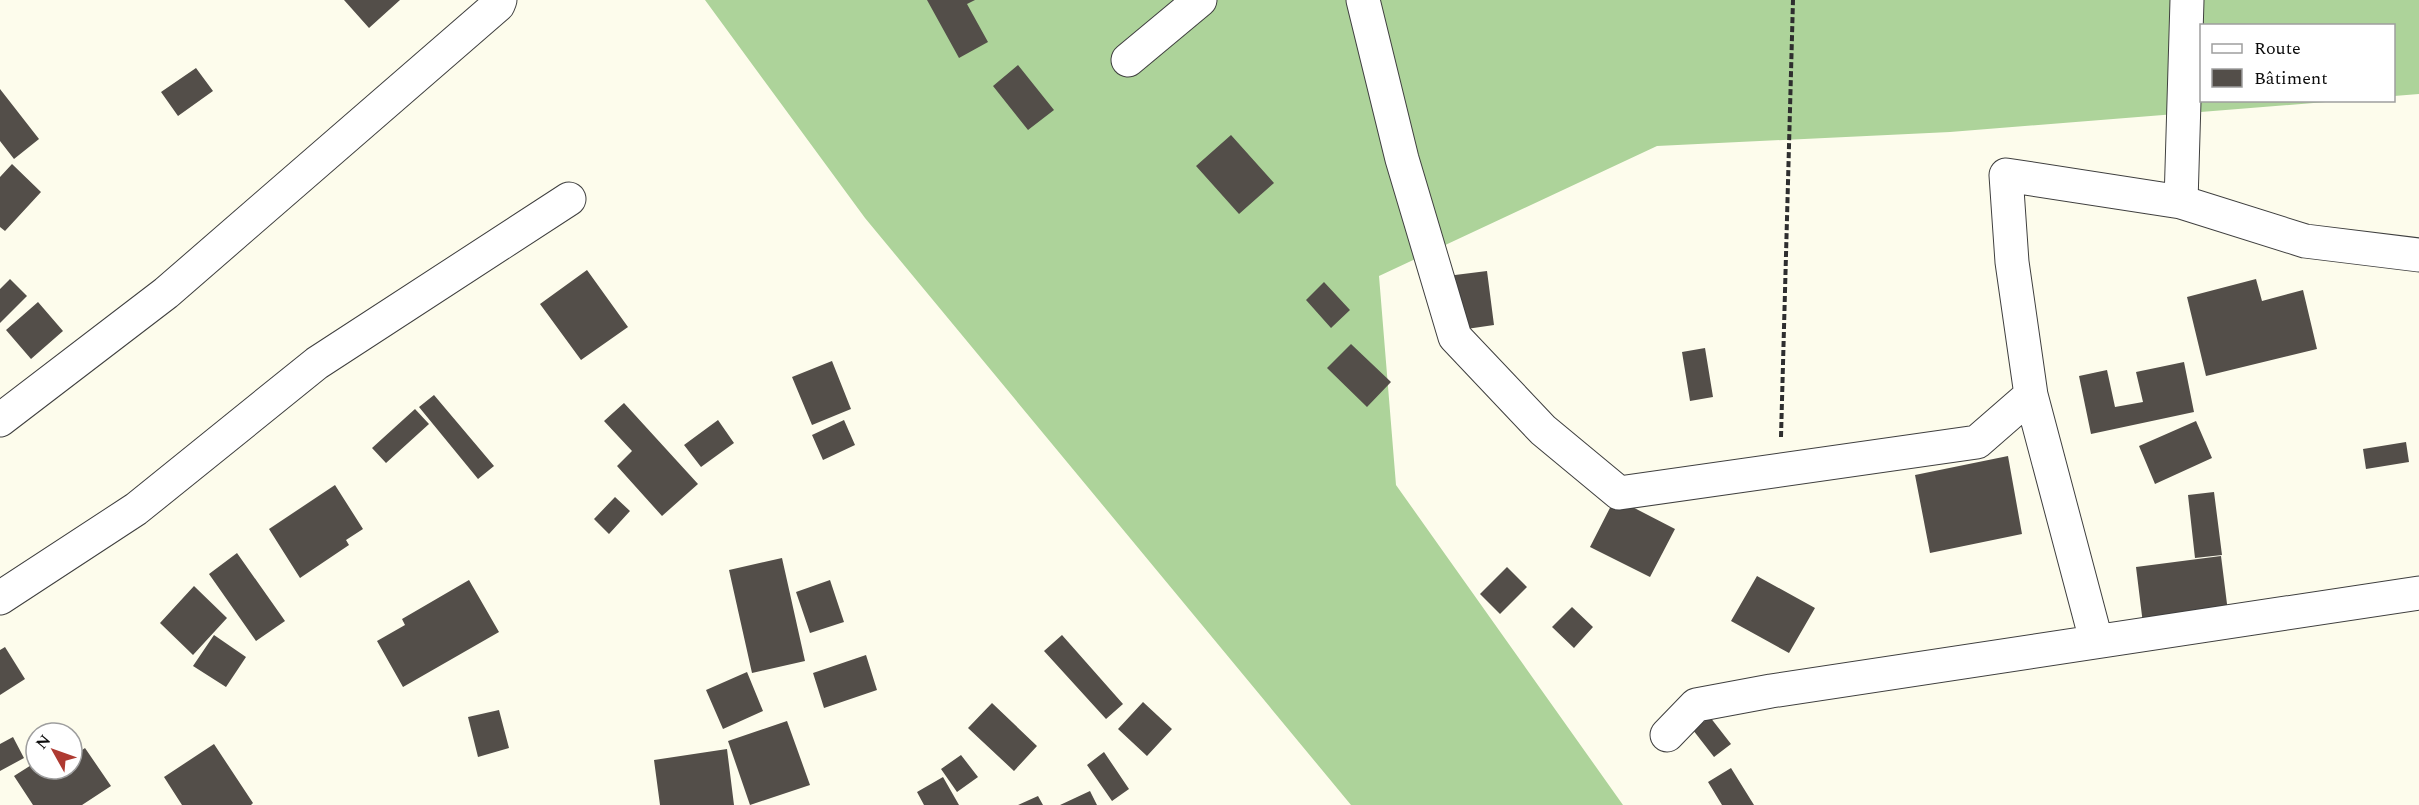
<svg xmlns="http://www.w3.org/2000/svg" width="2419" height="805" viewBox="0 0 2419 805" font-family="Spectral,serif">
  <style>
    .forest { fill: #add39a }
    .building { fill: #534e49 }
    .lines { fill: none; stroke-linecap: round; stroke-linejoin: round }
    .minor-casing { stroke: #3f3f3f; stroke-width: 35 }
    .path { stroke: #2e2e2e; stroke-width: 4; stroke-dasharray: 6 3; stroke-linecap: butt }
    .minor { stroke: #fff; stroke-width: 33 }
  </style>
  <rect width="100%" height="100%" fill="#fdfcec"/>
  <path class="forest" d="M705,0H2419V94L2394,96V26H2202V100L2338,101L1950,132L1657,146L1379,276L1396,485L1623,805H1351L865,218Z"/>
  <path class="building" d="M344,0H400L369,28Z
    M927,0H975L967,4L988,42L959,58Z
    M1018,65L1054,110L1028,130L993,86Z
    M196,68L213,91L178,116L161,92Z
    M0,89L39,139L14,159L0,141Z
    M1231,135L1274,183L1239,214L1196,166Z
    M12,164L41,192L5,231L0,227V177Z
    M587,270L628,327L581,360L540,304Z
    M1487,271L1494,325L1439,333L1431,278Z
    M10,279L27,296L0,323V289Z
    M2256,279L2262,301L2303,290L2317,349L2206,376L2187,297Z
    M1324,282L1350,310L1331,328L1306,300Z
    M38,302L63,331L31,359L6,330Z
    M1351,344L1391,382L1367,407L1327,368Z
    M1705,348L1713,397L1690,401L1682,352Z
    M832,361L851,409L812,425L792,377Z
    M2184,362L2194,412L2091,434L2079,376L2107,370L2115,407L2143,402L2136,372Z
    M434,395L494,466L478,479L419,407Z
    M624,403L698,484L662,516L617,466L632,451L604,421Z
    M415,409L429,424L386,463L372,448Z
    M718,420L734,443L701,467L684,445Z
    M844,420L855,445L823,460L812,435Z
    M2196,421L2212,458L2155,484L2139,446Z
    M2406,442L2409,462L2366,469L2363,449Z
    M2008,456L2022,534L1930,553L1915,475Z
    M335,485L363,529L346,540L349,545L300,578L269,529Z
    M2214,492L2222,555L2195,558L2188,495Z
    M615,497L630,511L609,534L594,519Z
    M1615,498L1675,529L1650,577L1590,547Z
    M237,553L285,621L256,641L209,574Z
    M2221,556L2228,612L2143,624L2136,567Z
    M782,558L805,661L752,673L729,570Z
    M1507,567L1527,587L1500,614L1480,594Z
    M1757,576L1815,608L1789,653L1731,621Z
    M469,580L499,632L403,687L377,641L405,625L402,619Z
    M830,580L844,622L810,633L796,592Z
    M194,586L227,618L193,655L160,623Z
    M1572,607L1593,627L1574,648L1552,627Z
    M214,635L246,657L226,687L193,666Z
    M1062,635L1123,704L1106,719L1044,651Z
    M5,647L25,679L0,695V650Z
    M866,655L877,690L824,708L813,673Z
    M747,672L763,711L723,729L706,690Z
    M1143,702L1172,729L1147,756L1118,729Z
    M992,703L1037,746L1014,771L968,728Z
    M499,710L509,748L478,757L468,717Z
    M1710,717L1731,744L1714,757L1693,730Z
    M787,721L810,785L750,805L728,741Z
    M13,737L24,758L0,771V744Z
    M214,744L253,803L251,805H182L164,777Z
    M85,748L111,786L82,805H33L14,776L36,762V769H72V757Z
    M727,749L734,805H660L654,760Z
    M1104,752L1129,789L1112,801L1087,765Z
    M961,755L978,777L957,792L941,769Z
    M1731,768L1754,805H1722L1708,782Z
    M943,777L959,805H924L917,792Z
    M1090,791L1097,805H1060Z
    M1038,796L1043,805H1018Z"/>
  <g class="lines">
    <defs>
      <path id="minor" d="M1363,0L1402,159L1455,337L1543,430L1619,493L1977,442L2031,395
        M1128,60L1200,0
        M2181,202L2187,0
        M0,420L166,293L498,5L500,0
        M0,598L136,509L317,363L569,199
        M2096,640L2031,395L2012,262L2006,175L2181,202L2305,241L2419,255
        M1667,735L1696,705L1771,691L2419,593"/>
    </defs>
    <use href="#minor" class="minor-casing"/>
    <path class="path" d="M1781,437L1793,0"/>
    <use href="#minor" class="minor"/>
  </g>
  <rect x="2200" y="24" width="195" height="78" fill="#ffffff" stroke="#9e9e9e" stroke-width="1.5"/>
  <rect x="2212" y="44" width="30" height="9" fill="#ffffff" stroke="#9e9e9e" stroke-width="1.5"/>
  <text x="2254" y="54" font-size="18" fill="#0c0c0c">Route</text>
  <rect x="2212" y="69" width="30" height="18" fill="#534e49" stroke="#9e9e9e" stroke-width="1.5"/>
  <text x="2254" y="84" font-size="18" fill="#0c0c0c">Bâtiment</text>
  <g transform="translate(54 751) rotate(310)"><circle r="28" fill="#ffffff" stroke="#9e9e9e" stroke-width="1.5"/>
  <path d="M0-4.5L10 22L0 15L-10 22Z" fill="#ae3a31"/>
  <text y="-9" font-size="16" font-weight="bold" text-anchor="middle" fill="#0c0c0c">N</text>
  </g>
</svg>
